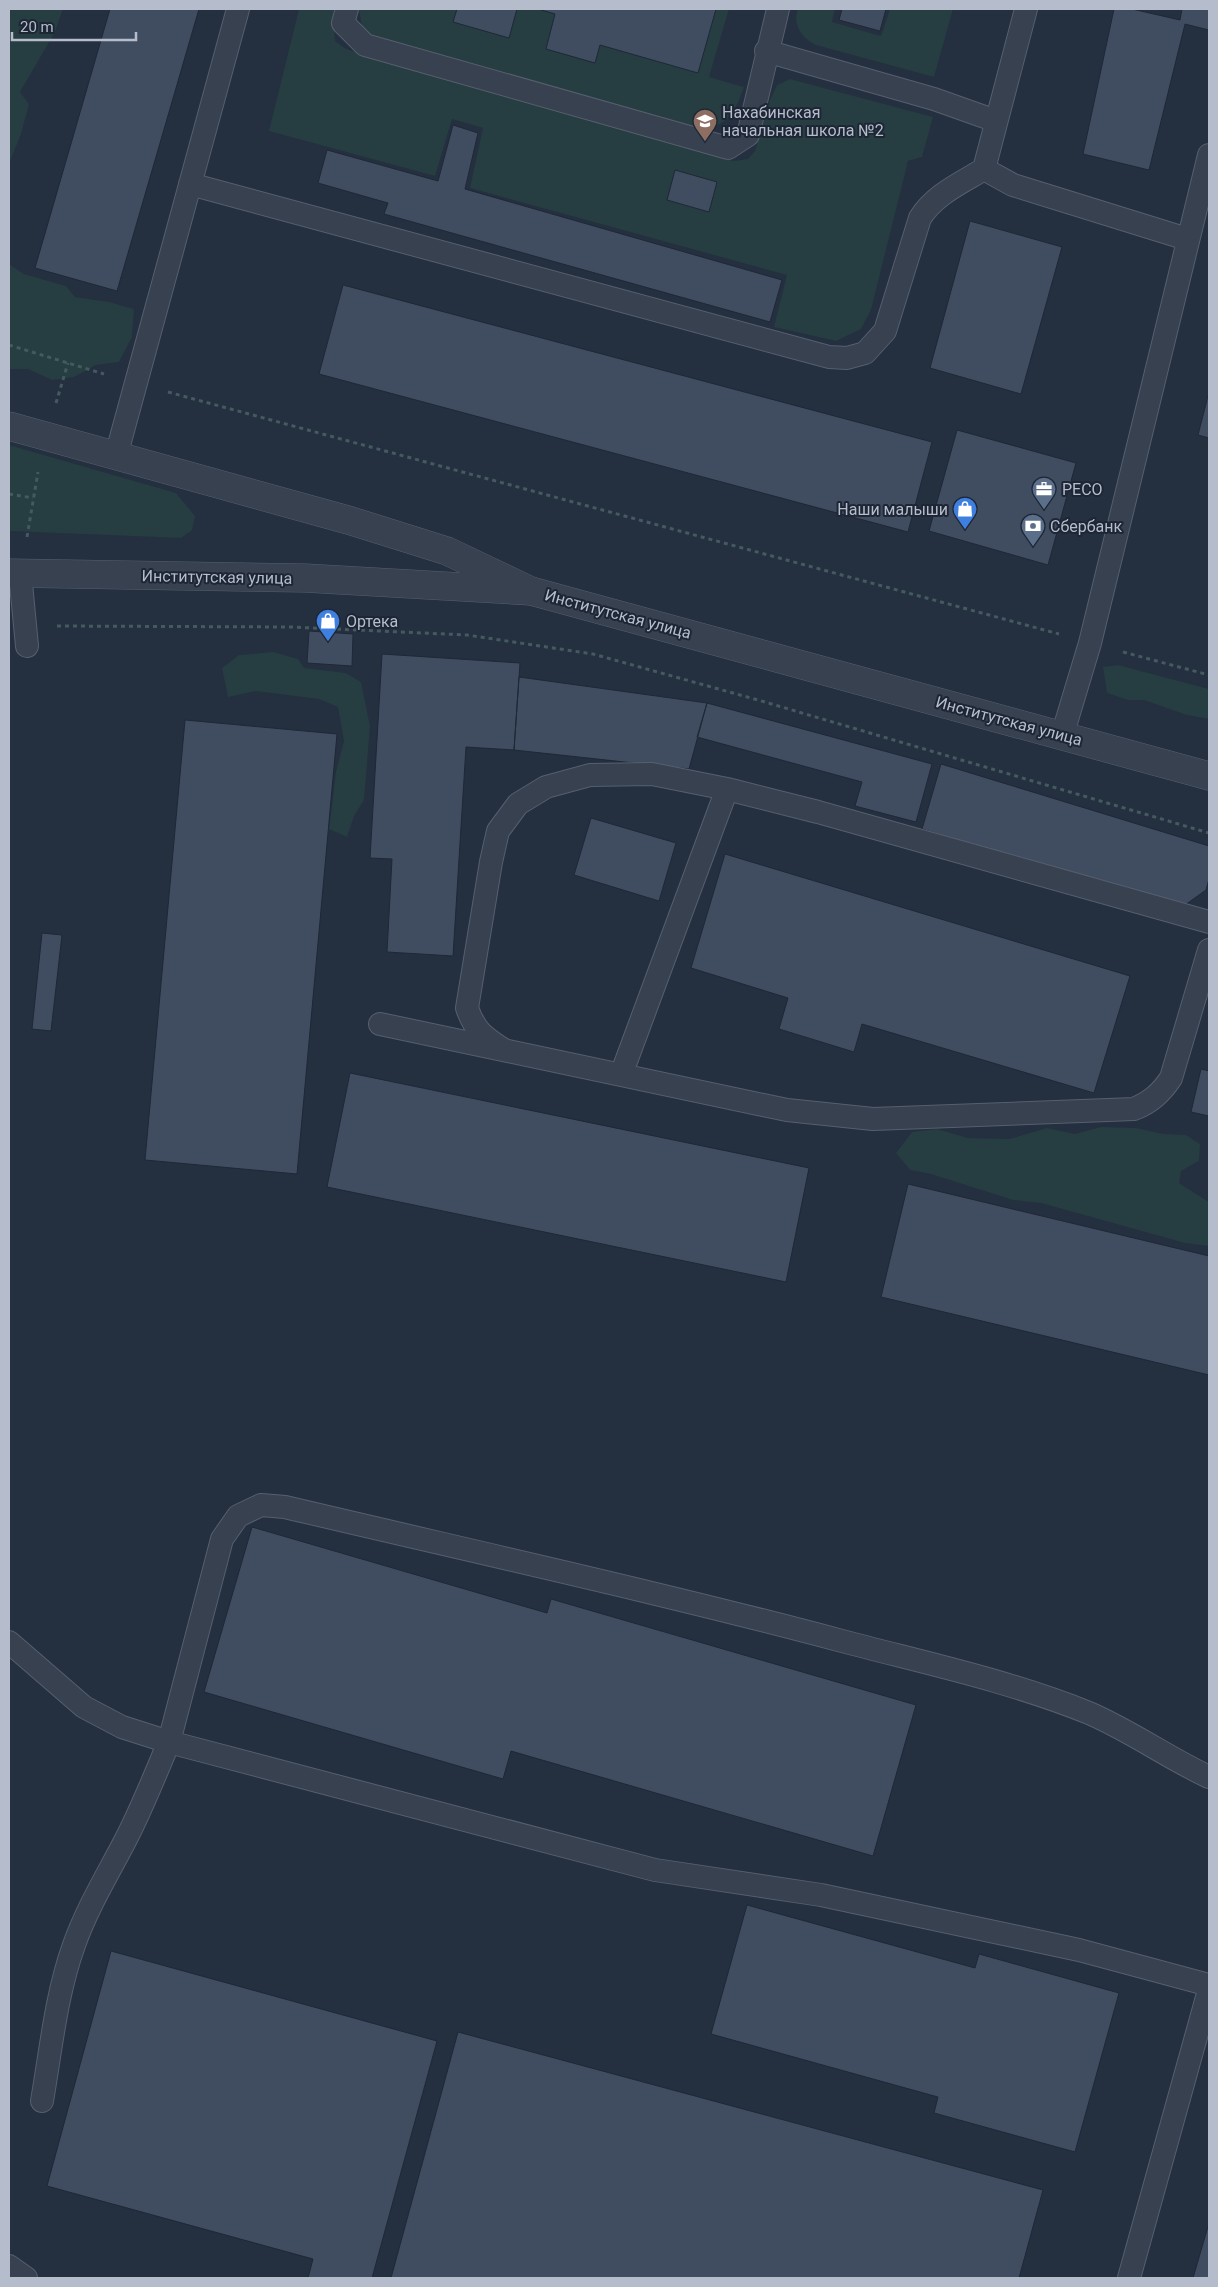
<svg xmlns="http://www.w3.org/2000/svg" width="1218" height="2287" viewBox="0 0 1218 2287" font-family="Roboto,sans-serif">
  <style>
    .green { fill: #263d41 }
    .building { fill: #404d60; stroke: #1f2837 }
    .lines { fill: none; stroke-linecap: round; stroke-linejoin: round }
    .service-casing { stroke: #565f6e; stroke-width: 24 }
    .minor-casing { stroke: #565f6e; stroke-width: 29 }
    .tertiary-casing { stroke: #565f6e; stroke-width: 29 }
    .path { stroke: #445a5e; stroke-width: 3; stroke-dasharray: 4 4; stroke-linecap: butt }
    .service { stroke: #384150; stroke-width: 22 }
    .minor { stroke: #384150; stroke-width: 28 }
    .tertiary { stroke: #384150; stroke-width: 28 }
    .labels { text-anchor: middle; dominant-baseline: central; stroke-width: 4; stroke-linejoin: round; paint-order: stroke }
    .poi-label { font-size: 16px; fill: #b5bccb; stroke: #1d2635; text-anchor: start }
    .street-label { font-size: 16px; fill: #b5bccb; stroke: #1d2635 }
  </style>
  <rect width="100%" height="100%" fill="#242f40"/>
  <path class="green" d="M9,9H63L55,32L20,92L29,104L21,134L9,164Z
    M299,9H339L334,26L335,41L346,49L733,161L748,159L755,151L770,100L777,85L790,79L933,117L922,157L908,161L871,310L861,329L836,341L774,327L787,275L470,188L483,128L452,119L435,176L269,131Z
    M359,9H457L453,22L509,37L517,9H538L555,14L546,49L594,63L600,45L698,72L716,9H729L709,77L744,87C733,118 726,127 692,131L370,38L362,28Z
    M798,9H835L832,22L881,36L890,9H953L934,77L816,45C802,38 792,26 798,9Z
    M9,264L24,274L66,286L75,297L109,302L134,309L132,337L119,362L96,365L74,377L52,380L28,369H9Z
    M9,445L176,493L195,516L192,530L181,538L9,531Z
    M273,652L298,659L304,668L346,673L361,682L370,726L364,800L354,816L347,837L329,829L336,772L344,741L338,707L319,699L256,691L228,697L222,668L239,655Z
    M1118,665L1209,689V719L1187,715L1144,700H1128L1107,693L1103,667Z
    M1101,1127L1136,1128L1163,1134L1186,1135L1200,1144L1199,1161L1181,1171L1179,1183L1209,1202V1246L1185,1243L1041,1203L1013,1200L931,1174L910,1170L896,1153L912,1132L937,1129L968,1138L1009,1139L1047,1128L1075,1134Z"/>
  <path class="building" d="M110,9H199L117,291L35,268Z
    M457,9H517L509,38L453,22Z
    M538,9H716L698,73L600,45L595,63L546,49L555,14Z
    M842,9H886L880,31L839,20Z
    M1114,9H1132L1180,20L1182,9H1209V30L1185,24L1149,170L1083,154Z
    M453,125L478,133L465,189L782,280L770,322L384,214L388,203L318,183L327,150L438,181Z
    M675,170L717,182L709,212L667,200Z
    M970,221L1062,247L1021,394L930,368Z
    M343,285L932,442L908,532L319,374Z
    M1209,392V438L1198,435Z
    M957,430L1076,463L1048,565L929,531Z
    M309,631L353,634L352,666L307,663Z
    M382,654L520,663L514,750L466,747L453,956L387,952L392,859L370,858Z
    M519,677L707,703L689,769L514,750Z
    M707,703L932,764L916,822L855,806L862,782L697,737Z
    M185,720L337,734L297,1174L145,1160Z
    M941,764L1209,846V879L1206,890L1178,910L922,829Z
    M591,818L676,843L659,901L574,875Z
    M725,854L1130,976L1094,1093L862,1024L854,1052L779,1029L788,998L691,968Z
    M42,933L62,935L51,1031L32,1029Z
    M1201,1069L1209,1071V1116L1191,1112Z
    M350,1073L809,1168L786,1282L327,1187Z
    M908,1184L1209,1256V1375L881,1297Z
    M252,1527L547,1613L551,1599L916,1705L873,1856L511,1751L503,1779L204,1692Z
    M747,1905L975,1968L979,1954L1119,1993L1075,2152L934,2113L938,2097L711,2034Z
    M111,1951L437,2041L372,2278H308L313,2259L47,2186Z
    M458,2032L1043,2190L1019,2278H391Z
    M1209,2223V2278H1193Z"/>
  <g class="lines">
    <defs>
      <path id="service" d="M347,9L343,23L365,45L728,148L748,135L778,9
        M1026,9L984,169L1013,185L1187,239
        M766,51L934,99L996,121
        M190,184L829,357L847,358L865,353L885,331L920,218C934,195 961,183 984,169
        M116,456L238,9
        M20,573L27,646
        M1062,736L1090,643L1209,155
        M380,1024L787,1110L873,1119L1134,1109C1151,1102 1161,1093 1171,1078L1209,950
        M504,1050C484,1037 475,1031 467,1008L491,862L498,831L518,804L546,787L590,775L652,774L727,789L818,812L1209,922
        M621,1075L727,789
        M9,1642L84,1707L122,1727L169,1742C155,1775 142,1808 126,1839C108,1874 87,1908 74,1945C56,1995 51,2049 42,2101
        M1209,1777C1168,1758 1131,1731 1089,1713C1010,1681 925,1663 842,1641C658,1592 471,1551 285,1507L261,1505L238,1516L222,1539L169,1742L655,1870L821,1895L1079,1950L1209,1985
        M9,2266L26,2278
        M1129,2278L1209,1990"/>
      <path id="minor" d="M9,426L348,520L447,551L531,591"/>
      <path id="tertiary" d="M9,573L305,578L531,591L1209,776"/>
    </defs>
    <use href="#service" class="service-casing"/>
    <use href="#minor" class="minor-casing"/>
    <use href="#tertiary" class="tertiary-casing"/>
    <path class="path" d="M9,345L104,374
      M168,392L1059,634
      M56,403L68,363
      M9,494L33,498
      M27,537L38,472
      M57,626L291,627L467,635L593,654L758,700L1209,833
      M1123,652L1209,675"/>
    <use href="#service" class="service"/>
    <use href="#minor" class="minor"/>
    <use href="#tertiary" class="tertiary"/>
  </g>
  <defs>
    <symbol id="school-pin" viewBox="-11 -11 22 30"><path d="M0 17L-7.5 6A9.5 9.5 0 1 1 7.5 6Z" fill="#8d6e63" stroke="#1d2635"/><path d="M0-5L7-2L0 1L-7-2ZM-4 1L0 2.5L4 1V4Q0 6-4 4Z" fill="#fff"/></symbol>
    <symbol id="office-pin" viewBox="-11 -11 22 30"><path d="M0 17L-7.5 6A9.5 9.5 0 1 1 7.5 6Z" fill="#5c6f8a" stroke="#1d2635"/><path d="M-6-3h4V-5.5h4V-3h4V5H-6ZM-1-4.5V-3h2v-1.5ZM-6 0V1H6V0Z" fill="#fff"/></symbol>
    <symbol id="shop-pin" viewBox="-11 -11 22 30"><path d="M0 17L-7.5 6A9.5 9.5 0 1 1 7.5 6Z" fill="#3f7fe0" stroke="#1d2635"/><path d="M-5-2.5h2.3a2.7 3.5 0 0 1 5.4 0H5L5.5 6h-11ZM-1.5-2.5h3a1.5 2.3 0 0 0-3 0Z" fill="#fff"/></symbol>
    <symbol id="bank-pin" viewBox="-11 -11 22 30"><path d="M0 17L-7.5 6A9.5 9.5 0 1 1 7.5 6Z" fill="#5c6f8a" stroke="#1d2635"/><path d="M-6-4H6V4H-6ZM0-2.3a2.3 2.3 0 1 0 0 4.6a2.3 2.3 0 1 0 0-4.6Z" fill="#fff"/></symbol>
  </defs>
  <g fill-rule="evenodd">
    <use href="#school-pin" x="691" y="107" width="28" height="38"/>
    <use href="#office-pin" x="1030" y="475" width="28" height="38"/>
    <use href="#shop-pin" x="951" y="495" width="28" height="38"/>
    <use href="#bank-pin" x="1019" y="512" width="28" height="38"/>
    <use href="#shop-pin" x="314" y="607" width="28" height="38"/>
  </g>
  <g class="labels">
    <g class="poi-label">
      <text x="722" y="112">Нахабинская<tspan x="722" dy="18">начальная школа №2</tspan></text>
      <text x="1062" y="489">РЕСО</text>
      <text x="948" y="509" text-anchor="end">Наши малыши</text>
      <text x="1050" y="526">Сбербанк</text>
      <text x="346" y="621">Ортека</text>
    </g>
    <g class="street-label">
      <text transform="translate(217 577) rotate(1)">Институтская улица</text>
      <text transform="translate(618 614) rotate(15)">Институтская улица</text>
      <text transform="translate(1009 721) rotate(15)">Институтская улица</text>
    </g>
  </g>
  <rect width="1218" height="2287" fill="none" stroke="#b5bccb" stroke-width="20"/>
  <path d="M12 32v8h124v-8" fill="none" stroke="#b5bccb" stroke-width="2.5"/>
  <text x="20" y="32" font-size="15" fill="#b5bccb" stroke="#1d2635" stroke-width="4" paint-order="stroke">20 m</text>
</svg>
